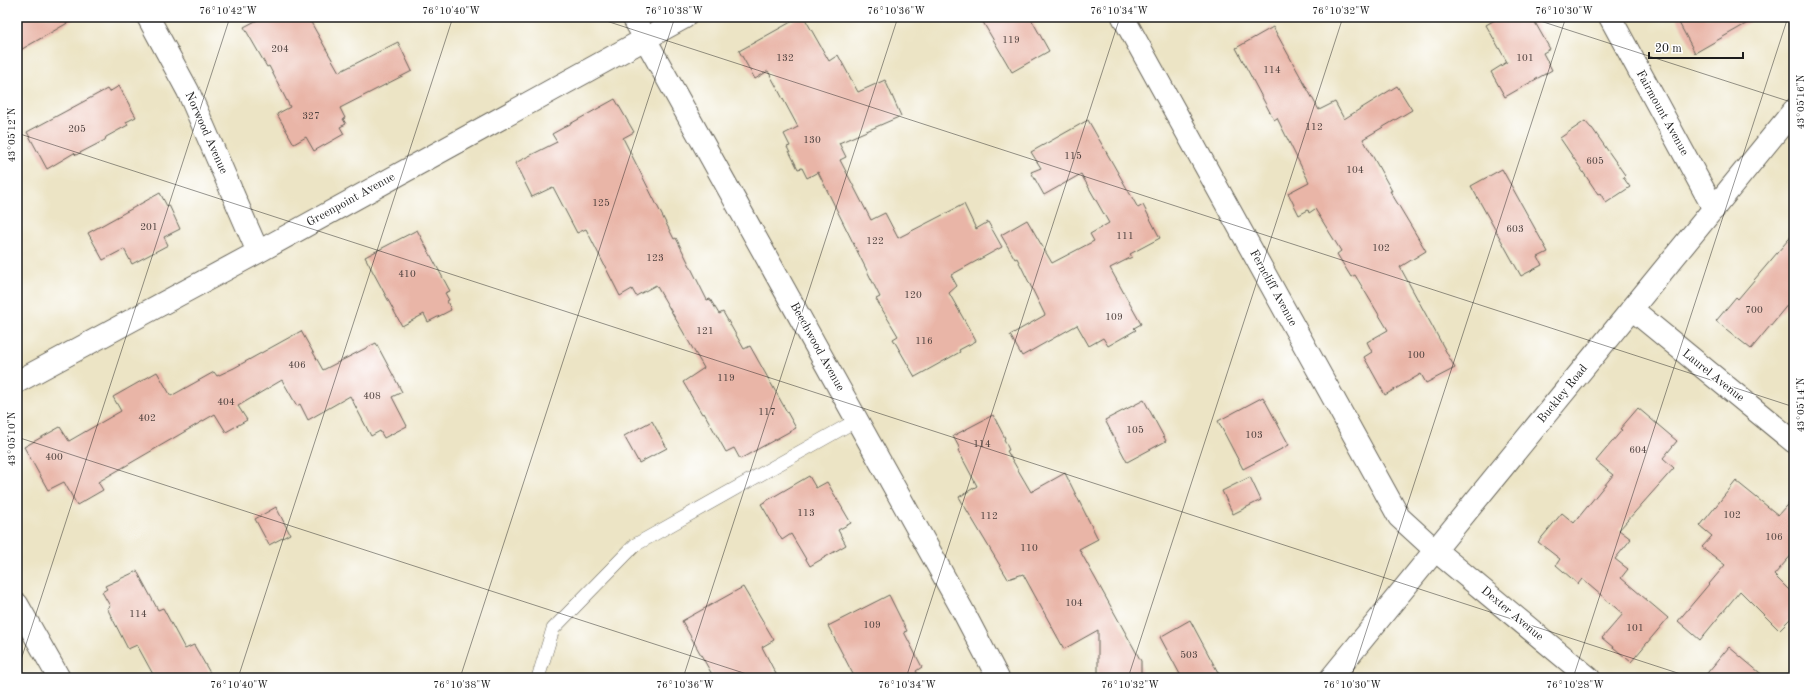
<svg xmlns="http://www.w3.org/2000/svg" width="1811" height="695" viewBox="0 0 1811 695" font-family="'Old Standard TT',serif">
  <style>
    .building { fill: #e9b5a7 }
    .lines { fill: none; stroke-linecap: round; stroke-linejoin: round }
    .service-casing { stroke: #656257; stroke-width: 14 }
    .minor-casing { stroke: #656257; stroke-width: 24 }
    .tertiary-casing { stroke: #656257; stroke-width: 24 }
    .service { stroke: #fff; stroke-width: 13 }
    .minor { stroke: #fff; stroke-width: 22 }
    .tertiary { stroke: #fff; stroke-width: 22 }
    .ticks { fill: none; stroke: #1c1c1c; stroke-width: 1; stroke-opacity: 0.45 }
    .labels { text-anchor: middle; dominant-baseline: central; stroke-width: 3; stroke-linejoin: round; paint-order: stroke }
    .number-label { font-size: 10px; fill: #4f423f }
    .street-label { font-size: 12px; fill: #1c1c1c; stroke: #fff }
    .neatline { fill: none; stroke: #1c1c1c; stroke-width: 1.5 }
    .ticks-label { font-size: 10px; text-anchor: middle; fill: #1c1c1c }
  </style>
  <rect width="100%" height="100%" fill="#fff"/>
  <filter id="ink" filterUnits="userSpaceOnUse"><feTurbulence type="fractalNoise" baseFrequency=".025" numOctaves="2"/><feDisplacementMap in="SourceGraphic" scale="8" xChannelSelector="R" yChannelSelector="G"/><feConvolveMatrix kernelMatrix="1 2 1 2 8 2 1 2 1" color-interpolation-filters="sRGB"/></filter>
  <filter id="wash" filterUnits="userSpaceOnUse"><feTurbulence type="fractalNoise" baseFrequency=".012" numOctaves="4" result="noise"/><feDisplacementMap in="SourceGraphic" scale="16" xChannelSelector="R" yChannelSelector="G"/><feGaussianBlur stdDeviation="0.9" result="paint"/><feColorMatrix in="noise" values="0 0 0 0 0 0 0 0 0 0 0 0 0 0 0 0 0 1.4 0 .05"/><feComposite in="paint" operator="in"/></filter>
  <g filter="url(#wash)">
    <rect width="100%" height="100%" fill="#ece4c5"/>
    <g id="blocks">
      <path class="building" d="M17,17H78L17,52Z
        M263,17H308L339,72L398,42L412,71L340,108L345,118L343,119L346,124L340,127L344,134L314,151L306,137L294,144L277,114L290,107L269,66L267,67L244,27Z
        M800,17H804L829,61L838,55L858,92L885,80L901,116L839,143L846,157L840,160L871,220L885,213L898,238L964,204L976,229L988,222L1002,247L951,275L957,286L949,293L976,341L959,350L960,352L915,377L893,339L898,336L876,299L880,297L818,172L807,178L802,168L798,169L787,147L790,146L784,134L798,127L768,71L755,79L739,51Z
        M980,17H1030L1049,51L1012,72Z
        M1500,17H1532L1550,49L1543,53L1552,70L1505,97L1491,72L1507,62L1486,25Z
        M1676,17H1758L1695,53Z
        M1273,27L1319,110L1335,102L1344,119L1397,86L1412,110L1363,139L1392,191H1390L1426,251L1400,267L1455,368L1426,383L1421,374L1385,395L1364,357L1372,352L1367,342L1388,330L1355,275L1351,277L1337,254L1341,251L1315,209L1309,213L1308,210L1299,215L1288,193L1309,182L1277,118L1274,120L1236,48Z
        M119,86L136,117L126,122L128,125L106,137L105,140L76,155L74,153L47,169L27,132L107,89L109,92Z
        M615,99L634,132L623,138L674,239L676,238L707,300L710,299L719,314L723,312L744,349L750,346L796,428L740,459L734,448L726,452L704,413L702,414L683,382L704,368L656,285L636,296L632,289L620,296L586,229L577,233L553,187L532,197L515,163L557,142L552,134Z
        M1088,120L1138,208L1143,205L1160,238L1130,254L1132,257L1110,268L1141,324L1134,328L1136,330L1108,346L1103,338L1089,346L1077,325L1022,356L1010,335L1045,315L1017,258L1015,259L1001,235L1027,220L1052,263L1094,241L1090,234L1109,223L1081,174L1044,195L1031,172L1041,168L1031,152Z
        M1585,121L1591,128H1592L1625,175L1623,177L1630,187L1606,203L1600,193L1598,194L1560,138Z
        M1502,169L1548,252L1538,257L1542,265L1521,276L1471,186Z
        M160,193L167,206L169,205L180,229L164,237L168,245L132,264L124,249L103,260L88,233Z
        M417,230L450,291L445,293L449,300L447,301L451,310L428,322L424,314L402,326L365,257Z
        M1794,233V297L1751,349L1716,321L1736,297L1738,299Z
        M301,331L323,370L376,343L402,392L392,397L407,426L384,438L380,431L371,436L350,396L308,420L300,404L297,406L282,380L238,406L247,420L226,432L215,414L98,482L103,490L77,505L64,482L48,490L24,447L60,427L69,441L121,411L113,397L157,372L171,396L214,372L217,376L234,368Z
        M1263,397L1289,445L1243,469L1218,421Z
        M1144,400L1166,441L1127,462L1105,420Z
        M1638,408L1677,441L1663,458L1674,468L1619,530L1631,539L1615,559L1628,569L1621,578L1668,618L1631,662L1602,638L1623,614L1582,579L1578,584L1556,565L1560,559L1538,542L1562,513L1574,523L1613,475L1596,461L1622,430L1620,429Z
        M993,415L1005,438L1004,439L1009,450L1007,451L1031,492L1065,473L1098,539L1079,549L1141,661V678H1098V630L1064,649L1023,574L1008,579L959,497L977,486L958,450L960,449L953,436Z
        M652,421L667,448L639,463L624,436Z
        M809,476L816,488L827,482L851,523L838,530L846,545L810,566L791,534L782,540L761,504Z
        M1250,477L1261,500L1233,514L1222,491Z
        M1736,481L1778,515L1794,497V552L1774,575L1794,595V615L1779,630L1740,591L1700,640L1678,621L1725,565L1702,547L1712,536L1700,526Z
        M276,507L290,534L269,545L255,519Z
        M137,571L158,610L163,608L185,649L194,645L213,678H155L137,645L128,649L107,608L110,606L102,592L107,589L105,586Z
        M743,587L774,640L762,647L778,678H714L682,621Z
        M889,595L907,631L904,632L922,667L916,671L920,678H855L828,626Z
        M1190,620L1221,678H1182L1160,637Z
        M1729,647L1766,678H1703Z"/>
    </g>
  </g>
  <g filter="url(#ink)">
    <use href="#blocks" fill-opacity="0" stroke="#656257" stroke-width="1"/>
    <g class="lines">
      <defs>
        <path id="service" d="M538,678L553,629L635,545L857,420"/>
        <path id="minor" d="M148,17L188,91L258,252
          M633,17L963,611L998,678
          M1123,17L1399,517L1435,550L1589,678
          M1610,17L1714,209
          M1633,310L1794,442
          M17,382L258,252L685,17
          M17,604L59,678"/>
        <path id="tertiary" d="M1331,678L1794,110"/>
      </defs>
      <use href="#service" class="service-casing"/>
      <use href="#minor" class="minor-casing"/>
      <use href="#tertiary" class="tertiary-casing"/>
      <use href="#service" class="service"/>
      <use href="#minor" class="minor"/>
      <use href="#tertiary" class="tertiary"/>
    </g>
  </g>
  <path class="ticks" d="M594,17L1794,407M1528,17L1794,103M17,133L1693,678M17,437L759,678M17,672L230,17M238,678L453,17M460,678L675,17M683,678L898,17M906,678L1120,17M1128,678L1343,17M1351,678L1566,17M1573,678L1788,17"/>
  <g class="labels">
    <g class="number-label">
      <text x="1011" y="40">119</text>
      <text x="280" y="49">204</text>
      <text x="785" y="58">132</text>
      <text x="1525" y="58">101</text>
      <text x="1272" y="70">114</text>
      <text x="311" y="116">327</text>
      <text x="1314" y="127">112</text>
      <text x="77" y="129">205</text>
      <text x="812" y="140">130</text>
      <text x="1073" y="156">115</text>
      <text x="1595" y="161">605</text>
      <text x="1355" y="170">104</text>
      <text x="601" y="203">125</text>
      <text x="149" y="227">201</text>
      <text x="1515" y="229">603</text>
      <text x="1125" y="236">111</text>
      <text x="875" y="241">122</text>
      <text x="1381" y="248">102</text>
      <text x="655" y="258">123</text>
      <text x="407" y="274">410</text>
      <text x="913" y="295">120</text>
      <text x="1754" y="310">700</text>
      <text x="1114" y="317">109</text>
      <text x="705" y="331">121</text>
      <text x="924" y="341">116</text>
      <text x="1416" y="355">100</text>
      <text x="297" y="365">406</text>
      <text x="726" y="378">119</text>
      <text x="372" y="396">408</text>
      <text x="226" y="402">404</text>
      <text x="767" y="412">117</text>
      <text x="147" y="418">402</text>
      <text x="1135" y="430">105</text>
      <text x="1254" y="435">103</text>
      <text x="982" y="444">114</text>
      <text x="1638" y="450">604</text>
      <text x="54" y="457">400</text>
      <text x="806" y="513">113</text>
      <text x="1732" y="515">102</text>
      <text x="989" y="516">112</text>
      <text x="1774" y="537">106</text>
      <text x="1029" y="548">110</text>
      <text x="1074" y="603">104</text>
      <text x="138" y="614">114</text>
      <text x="872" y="625">109</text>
      <text x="1635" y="628">101</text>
      <text x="1189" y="655">503</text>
    </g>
    <g class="street-label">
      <text transform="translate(1662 113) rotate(61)">Fairmount Avenue</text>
      <text transform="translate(206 133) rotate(66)">Norwood Avenue</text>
      <text transform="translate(351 200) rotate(-29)">Greenpoint Avenue</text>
      <text transform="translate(1273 288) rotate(61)">Ferncliff Avenue</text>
      <text transform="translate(817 347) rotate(61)">Beechwood Avenue</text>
      <text transform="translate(1713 376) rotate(39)">Laurel Avenue</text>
      <text transform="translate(1563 394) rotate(-51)">Buckley Road</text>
      <text transform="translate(1512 614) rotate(40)">Dexter Avenue</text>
    </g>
  </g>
  <rect width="1811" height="695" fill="none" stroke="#fff" stroke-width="44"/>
  <path d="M1649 52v6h94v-6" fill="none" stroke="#1c1c1c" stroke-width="2"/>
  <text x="1655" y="52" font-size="12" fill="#1c1c1c" stroke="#ffffff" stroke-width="3" paint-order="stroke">20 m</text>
  <rect x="22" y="22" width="1767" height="651" class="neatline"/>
  <g class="ticks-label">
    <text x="228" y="14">76°10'42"W</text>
    <text x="451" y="14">76°10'40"W</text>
    <text x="674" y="14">76°10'38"W</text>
    <text x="896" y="14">76°10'36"W</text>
    <text x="1119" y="14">76°10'34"W</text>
    <text x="1341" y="14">76°10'32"W</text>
    <text x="1564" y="14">76°10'30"W</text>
    <text transform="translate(1800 102) rotate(-90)" y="4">43°05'16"N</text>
    <text transform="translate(11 135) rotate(-90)" y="4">43°05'12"N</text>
    <text transform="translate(1800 405) rotate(-90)" y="4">43°05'14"N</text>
    <text transform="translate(11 439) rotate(-90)" y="4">43°05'10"N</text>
    <text x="239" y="688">76°10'40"W</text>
    <text x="462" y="688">76°10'38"W</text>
    <text x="685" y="688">76°10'36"W</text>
    <text x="907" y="688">76°10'34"W</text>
    <text x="1130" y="688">76°10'32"W</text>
    <text x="1352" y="688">76°10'30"W</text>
    <text x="1575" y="688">76°10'28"W</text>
  </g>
</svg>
